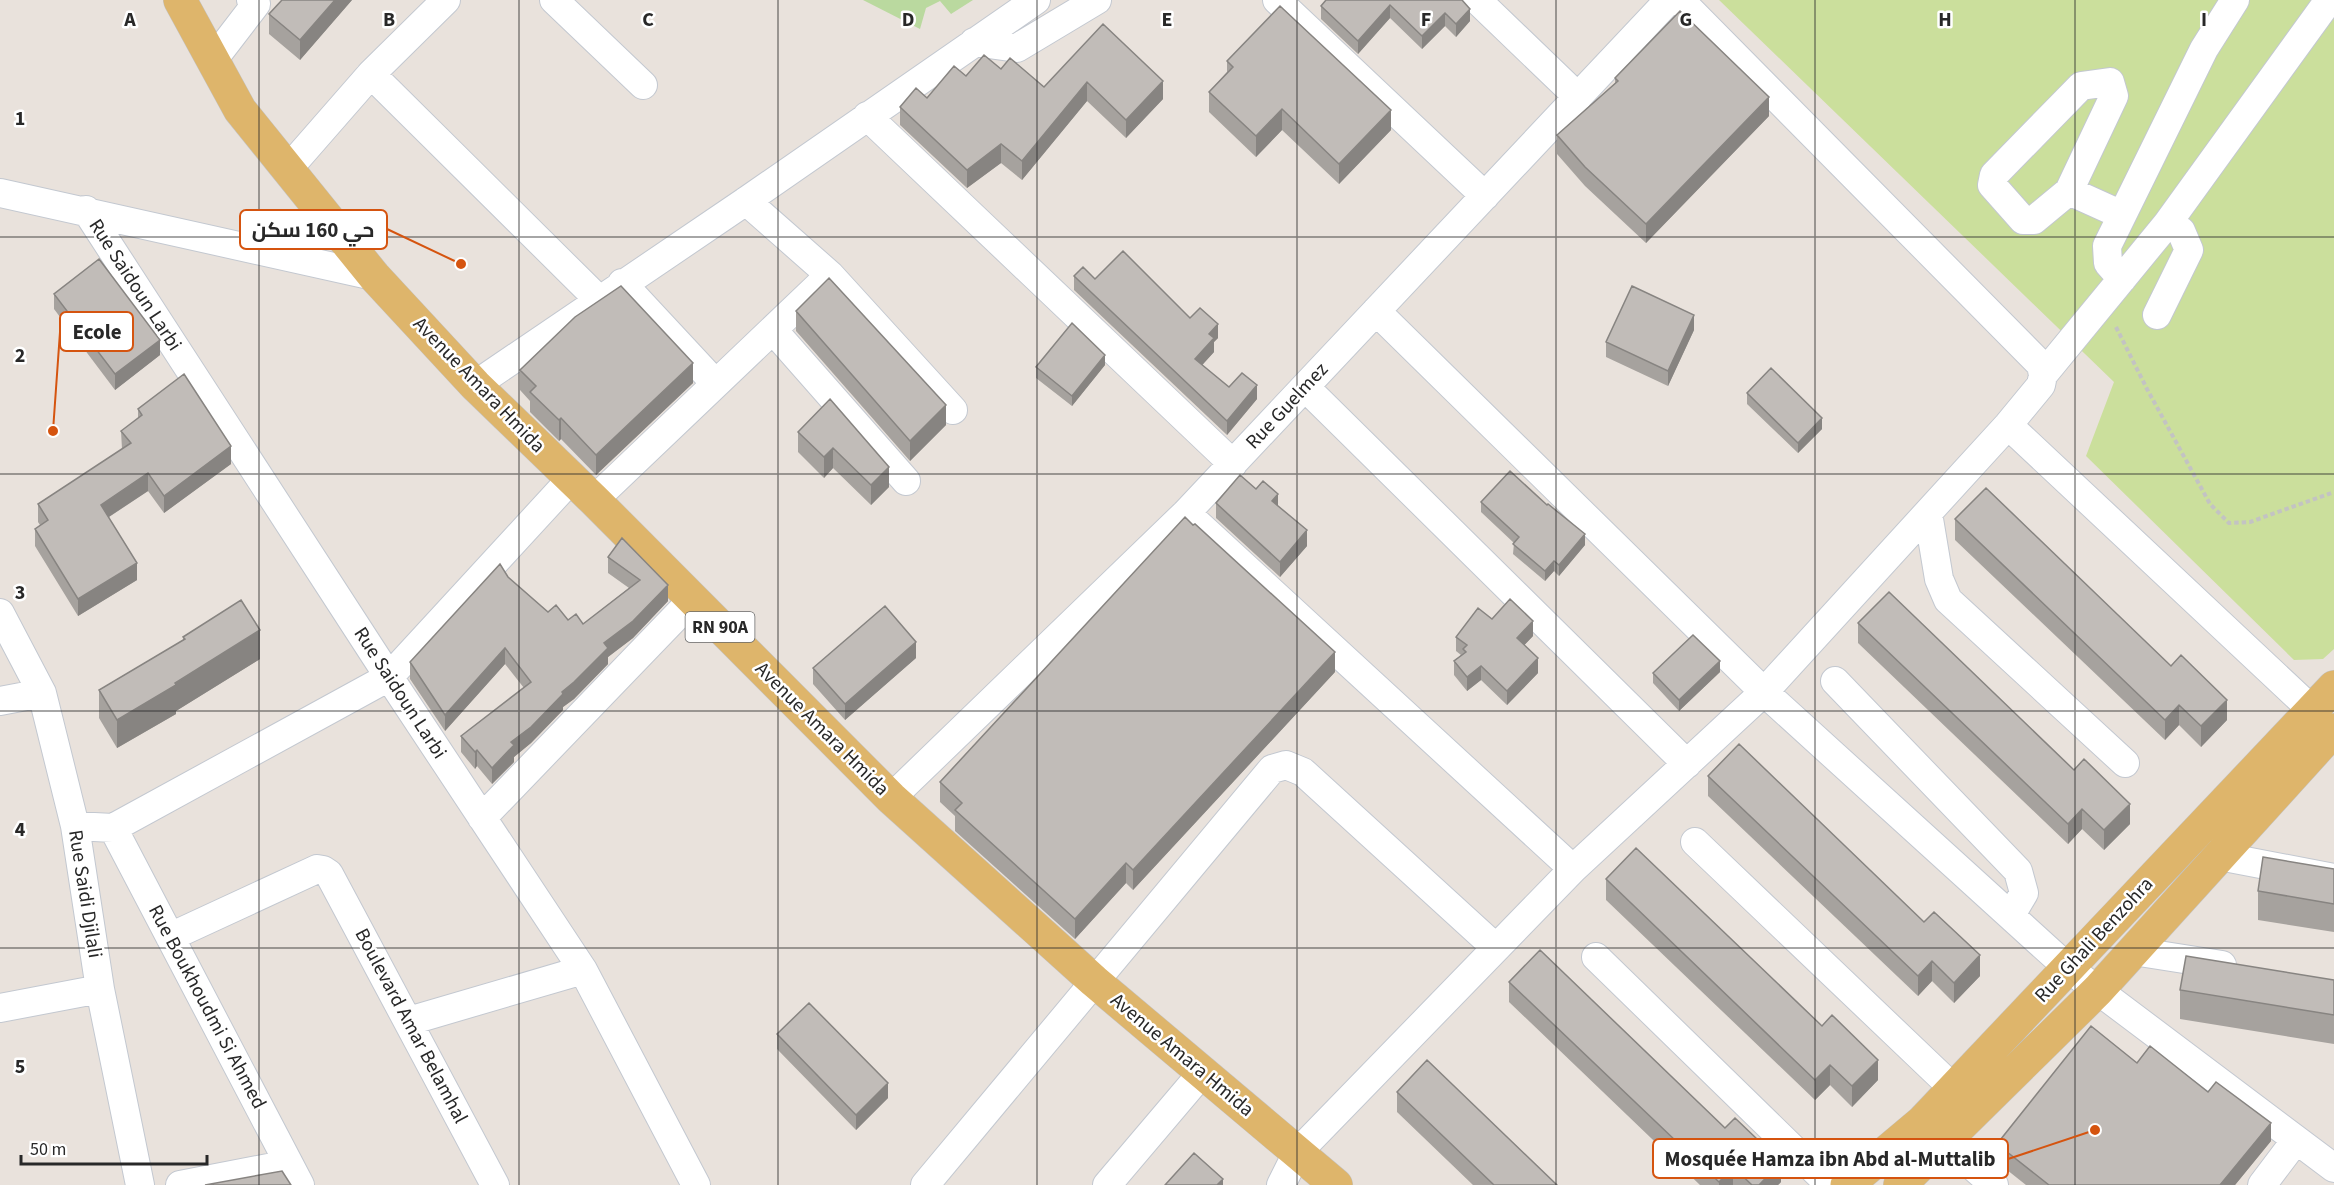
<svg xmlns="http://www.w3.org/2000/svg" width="2334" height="1185" viewBox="0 0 2334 1185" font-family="'Source Sans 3',Cairo,sans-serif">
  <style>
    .green { fill: #bad99f }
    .pitch { fill: #cbdf9c }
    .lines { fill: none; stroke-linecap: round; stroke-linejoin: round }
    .minor-casing { stroke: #c3c8d0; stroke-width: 30 }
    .major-casing { stroke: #c3c3c3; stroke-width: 34 }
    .path { stroke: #c3c3c3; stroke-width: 4; stroke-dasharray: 4.5 3; stroke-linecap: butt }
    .minor { stroke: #fff; stroke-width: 28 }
    .major { stroke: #deb56b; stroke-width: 33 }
    .wall { fill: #a6a29e }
    .shaded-wall { fill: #878481 }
    .building { fill: #c1bcb8; stroke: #878481; stroke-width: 1.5 }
    .grid { fill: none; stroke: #282828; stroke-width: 1.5; stroke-opacity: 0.55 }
    .labels { text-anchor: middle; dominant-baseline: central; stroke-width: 5; stroke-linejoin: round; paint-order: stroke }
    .shield { fill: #fff; stroke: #686868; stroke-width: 1.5 }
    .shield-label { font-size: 18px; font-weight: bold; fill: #282828 }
    .street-label { font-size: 20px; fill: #282828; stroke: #fff }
    .grid-label { font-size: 20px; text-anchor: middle; font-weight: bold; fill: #282828; stroke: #fff; stroke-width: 5; stroke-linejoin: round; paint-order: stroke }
    .leader { fill: none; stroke: #d5540f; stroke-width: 2 }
    .callout-dot { fill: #d5540f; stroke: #fff; stroke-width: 2 }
    .callout { fill: #fff; stroke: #d5540f; stroke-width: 2 }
    .callout-label { font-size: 21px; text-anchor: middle; font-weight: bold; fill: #282828 }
  </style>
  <rect width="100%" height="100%" fill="#e9e2dc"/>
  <path class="green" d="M863,0H973L951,14L940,1L926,8L920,29Z"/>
  <path class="pitch" d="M1719,0H2334V649L2323,659L2294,660L2086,456L2114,382Z"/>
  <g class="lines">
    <defs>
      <path id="minor" d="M554,0L643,85
        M1277,0L1485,196
        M1477,0L1578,97
        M1680,0L2041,365L2043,375
        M974,42L1017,48L1097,0
        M213,60L256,4L251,0
        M371,74L446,0
        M2110,82L2114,96L2069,191L2034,220H2023L1992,185L1994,175L2081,86Z
        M867,116L1233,464
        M288,169L371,74L599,300
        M2069,191L2122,215
        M0,193L374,276
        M746,201L830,275L953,410
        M86,210L389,677L583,970L696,1185
        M2122,279L2108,263L2107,246L2204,49L2235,0
        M622,283L715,383
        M1376,311L1764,692L2068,968L2334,1168
        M2157,315L2189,250L2181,231L2167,224
        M773,330L906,481
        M475,385L746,201L1036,0
        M1305,387L1687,764
        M2008,425L2312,710
        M594,500L830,275
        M1186,513L1573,869
        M1928,513L1939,579L1948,600L2125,763
        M0,613L42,693L75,826L100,989L140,1185
        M1835,681L2018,871L2024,893L2011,915
        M0,701L42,693
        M891,798L1186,513L1669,0
        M482,818L693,599
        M75,826L113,828L389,677L572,478
        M113,828L300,1185
        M1695,842L1954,1089
        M2219,856L2334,878
        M170,937L317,869L323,870L329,874L495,1185
        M2133,951L2222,965
        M1596,957L1830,1185
        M0,1008L100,989
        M409,1021L583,970
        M1928,1127L1994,1185
        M180,1185L289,1164
        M925,1185L1272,769L1286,765L1303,772L1496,948
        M1107,1185L1202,1073
        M1281,1185L1297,1153L1573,869L1764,692L2008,425L2041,385L2043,375L2167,224L2329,0
        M2262,1185L2296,1140"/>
      <path id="major" d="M180,0L240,110L374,276L475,385L594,500L891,798L1094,981L1336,1185
        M1847,1185L1922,1122L2334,687
        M1900,1185L2098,990L2334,730"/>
    </defs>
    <use href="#minor" class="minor-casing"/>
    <use href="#major" class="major-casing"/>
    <path class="path" d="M2116,327L2147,389L2210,504L2229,523L2250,522L2334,492"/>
    <use href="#minor" class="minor"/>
    <use href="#major" class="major"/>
  </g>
  <path class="wall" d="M352,0L300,60L269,34V14Z
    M1462,0L1470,21L1456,37L1445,26L1422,49L1390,18L1358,54L1321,19V6Z
    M1103,24L1163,99L1126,138L1087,101L1022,180L1001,163L967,188L900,125V107L927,98L966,76L1001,69L1044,87Z
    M1227,61L1391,130L1339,184L1282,130L1256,157L1209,112V92L1227,72Z
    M1615,78L1769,116L1646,243L1585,186L1557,154V135L1615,83Z
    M1074,276L1095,279L1190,318L1218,338L1214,342V352L1202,365L1229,387L1257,399L1227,435L1074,290Z
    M54,294L160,355L115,390L54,309Z
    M796,311L946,425L910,461L796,331Z
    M1694,330L1668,386L1606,357V342Z
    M1105,365L1072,406L1036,378V367Z
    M520,370L693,383L596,475L561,439L559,441L530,412V401L520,390Z
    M1747,393L1822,429L1798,453L1747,404Z
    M830,399L889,487L871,505L833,468L824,478L798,452V432Z
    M138,409L231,464L164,513L148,491L109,517L137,580L78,616L35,546V529L40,525L38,522V504L122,449L121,431L138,419Z
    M1256,489L1278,506L1307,546L1280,577L1216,518V503Z
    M1481,502L1585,545L1559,576L1554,571L1545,581L1513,554L1514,543L1481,512Z
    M1955,519L2227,720L2201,747L2179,725L2165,740L1955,540Z
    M622,538L668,601L633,638L608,657V664L574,699L563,707V710L531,743L514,757V762L492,784L477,766L475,769L461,752V736L524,688L505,664L445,731L410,679V662L508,577L548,612L568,620L583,624L629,588L608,573V557Z
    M1492,619L1533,636L1524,645L1538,673L1507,705L1481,680L1467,691L1454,675V661L1461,655L1456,651V637Z
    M1858,623L2130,824L2104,850L2082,829L2068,844L1858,643Z
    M183,637L260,659L176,711V714L117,748L99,718V690L183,640Z
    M916,658L845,720L813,684V668Z
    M1335,672L1133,890L1126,883L1075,939L955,831V816L940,802V782Z
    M1720,672L1679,711L1653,683V673Z
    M1708,776L1980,976L1954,1003L1932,981L1918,996L1708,796Z
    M2334,869V932L2258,920V891Z
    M1606,879L1878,1080L1852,1107L1830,1085L1815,1100L1606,900Z
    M2334,980V1044L2180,1019V990Z
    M1509,982L1781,1182L1778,1185H1700L1509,1002Z
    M777,1034L888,1098L856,1130L777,1049Z
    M2137,1063L2271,1141L2235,1185H2026L1997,1162V1144Z
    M1397,1092L1557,1185H1473L1397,1112Z"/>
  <path class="shaded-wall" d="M335,0H352L300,60V40Z
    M1390,5V18L1358,54V41Z
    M1470,9V21L1456,37V24Z
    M1445,13V26L1422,49V36Z
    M1163,81V99L1126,138V120Z
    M1087,82V101L1022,180V161Z
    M1769,97V116L1646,243V224Z
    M1282,109V130L1256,157V136Z
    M1391,110V130L1339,184V164Z
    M1001,144V163L967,188V170Z
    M1694,315V330L1668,386V371Z
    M1218,324V338L1214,342V352L1195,373V359L1209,334Z
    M160,340V355L115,390V374Z
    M1105,355V365L1072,406V396Z
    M693,363V383L596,475V455Z
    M1257,385V399L1227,435V421Z
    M946,405V425L910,461V441Z
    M561,418V439L559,441V420Z
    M1822,418V429L1798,453V443Z
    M231,446V464L164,513V496Z
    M833,448V468L824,478V457Z
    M889,467V487L871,505V485Z
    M148,473V491L101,522V505Z
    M1278,494V509L1272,501Z
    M1307,530V546L1280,577V562Z
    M1585,534V545L1559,576V565Z
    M1554,561V571L1545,581V571Z
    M137,563V580L78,616V599Z
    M668,585V601L633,638L608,657V664L574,699L563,707V710L531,743L514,757V762L492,784V768L511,742L562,692L604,643Z
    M1533,621V636L1517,653V638Z
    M260,630V659L176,711V714L117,748V720Z
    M916,642V658L845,720V704Z
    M505,648V664L445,731V715Z
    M1335,652V672L1133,890V870Z
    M1538,658V673L1507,705V691Z
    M1720,661V672L1679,711V700Z
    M1481,666V680L1467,691V677Z
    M2227,700V720L2201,747V726Z
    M2179,705V725L2165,740V720Z
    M477,750V766L475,769V752Z
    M2130,804V824L2104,850V830Z
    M2082,809V829L2068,844V824Z
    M1126,863V883L1075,939V919Z
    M1980,955V976L1954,1003V983Z
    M1932,961V981L1918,996V976Z
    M1878,1060V1080L1852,1107V1086Z
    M1830,1065V1085L1815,1100V1080Z
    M888,1083V1098L856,1130V1115Z
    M2271,1123V1141L2235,1185H2220Z
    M1781,1162V1182L1778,1185H1759Z
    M1733,1167V1185H1719V1182Z
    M1223,1179V1185H1217Z"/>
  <path class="building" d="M282,0H335L300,40L269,14Z
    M1326,0H1462L1470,9L1456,24L1445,13L1422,36L1390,5L1358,41L1321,6Z
    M1280,6L1391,110L1339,164L1282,109L1256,136L1209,92L1233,67L1227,61Z
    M1680,11L1769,97L1646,224L1585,167L1557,135L1618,81L1615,78Z
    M1103,24L1163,81L1126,120L1087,82L1022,161L1001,144L967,170L900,107L916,88L927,98L954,66L966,76L984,55L1001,69L1010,58L1044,87Z
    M1123,251L1190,318L1200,308L1218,324L1209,334L1214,338L1195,359L1229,387L1242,373L1257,385L1227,421L1074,276L1083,267L1095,279Z
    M99,259L160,340L115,374L54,294Z
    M829,278L946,405L910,441L796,311Z
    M621,286L693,363L596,455L561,418L559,420L530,392L536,386L520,370L575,317Z
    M1632,286L1694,315L1668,371L1606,342Z
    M1072,323L1105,355L1072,396L1036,367Z
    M1771,368L1822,418L1798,443L1747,393Z
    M184,374L231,446L164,496L148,473L101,505L137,563L78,599L35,529L48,520L38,504L131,443L121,431L142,415L138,409Z
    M830,399L889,467L871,485L833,448L824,457L798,432Z
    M1510,471L1547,505L1548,504L1585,534L1559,565L1554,561L1545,571L1513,544L1519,537L1481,502Z
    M1240,475L1256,489L1263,481L1278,494L1272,501L1307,530L1280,562L1216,503Z
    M1986,488L2171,666L2181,655L2227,700L2201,726L2179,705L2165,720L1955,519Z
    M1185,517L1193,525L1195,524L1335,652L1133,870L1126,863L1075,919L955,810L962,803L940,782Z
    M622,538L668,585L633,621L604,643L608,648L574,682L562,692L563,694L531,727L511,742L514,745L492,768L477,750L475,752L461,736L531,682L505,648L445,715L410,662L500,564L508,577L548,612L556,605L568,620L576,614L583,624L640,580L608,557Z
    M1889,592L2074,770L2084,759L2130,804L2104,830L2082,809L2068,824L1858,623Z
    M1510,599L1533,621L1517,638L1538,658L1507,691L1481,666L1467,677L1454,661L1466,652L1463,649L1467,645L1456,637L1478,608L1492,619Z
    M241,600L260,630L175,683L176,685L117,720L99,690L185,639L183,637Z
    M885,606L916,642L845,704L813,668Z
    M1693,635L1720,661L1679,700L1653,673Z
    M1739,744L1924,922L1934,912L1980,955L1954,983L1932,961L1918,976L1708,776Z
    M1636,848L1822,1026L1832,1015L1878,1060L1852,1086L1830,1065L1815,1080L1606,879Z
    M2263,857L2334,869V904L2258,891Z
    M1540,950L1725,1128L1735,1118L1781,1162L1759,1185H1752L1733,1167L1719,1182L1509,982Z
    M2186,956L2334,980V1015L2180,990Z
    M809,1003L888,1083L856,1115L777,1034Z
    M2091,1026L2137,1063L2150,1046L2208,1092L2216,1082L2271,1123L2220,1185H2049L1997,1144Z
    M1427,1060L1557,1185H1494L1397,1092Z
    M1194,1153L1223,1179L1217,1185H1165Z
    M282,1171L291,1185H205Z"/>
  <path class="grid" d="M259,0V1185M519,0V1185M778,0V1185M1037,0V1185M1297,0V1185M1556,0V1185M1815,0V1185M2075,0V1185M0,237H2334M0,474H2334M0,711H2334M0,948H2334"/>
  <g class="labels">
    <rect class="shield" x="685.5" y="612" width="69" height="30" rx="4.5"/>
    <g class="shield-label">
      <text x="720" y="627">RN 90A</text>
    </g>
    <g class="street-label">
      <text transform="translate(135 285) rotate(57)">Rue Saidoun Larbi</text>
      <text transform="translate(479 385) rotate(46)">Avenue Amara Hmida</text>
      <text transform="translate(1287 406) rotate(-47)">Rue Guelmez</text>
      <text transform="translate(400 693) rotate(57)">Rue Saidoun Larbi</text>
      <text transform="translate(822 729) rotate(45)">Avenue Amara Hmida</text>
      <text transform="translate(85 894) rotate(81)">Rue Saidi Djilali</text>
      <text transform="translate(2094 940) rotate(-47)">Rue Ghali Benzohra</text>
      <text transform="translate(207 1007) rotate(62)">Rue Boukhoudmi Si Ahmed</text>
      <text transform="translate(411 1026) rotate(62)">Boulevard Amar Belamhal</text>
      <text transform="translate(1182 1055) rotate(40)">Avenue Amara Hmida</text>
    </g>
  </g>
  <g class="grid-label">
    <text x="130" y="26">A</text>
    <text x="389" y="26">B</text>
    <text x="648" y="26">C</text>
    <text x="908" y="26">D</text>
    <text x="1167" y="26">E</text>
    <text x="1426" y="26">F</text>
    <text x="1686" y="26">G</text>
    <text x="1945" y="26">H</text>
    <text x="2204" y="26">I</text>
    <text x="20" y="125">1</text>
    <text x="20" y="362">2</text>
    <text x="20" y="599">3</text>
    <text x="20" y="836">4</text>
    <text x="20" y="1073">5</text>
  </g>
  <path class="leader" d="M461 264L387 229M53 431L60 332M2095 1130L2008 1159"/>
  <g class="callout-dot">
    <circle cx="461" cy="264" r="6"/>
    <circle cx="53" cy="431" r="6"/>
    <circle cx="2095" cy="1130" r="6"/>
  </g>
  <g class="callout">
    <rect x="240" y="210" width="147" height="39" rx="6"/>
    <rect x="60" y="312" width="73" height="39" rx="6"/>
    <rect x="1653" y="1139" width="355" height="39" rx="6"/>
  </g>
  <g class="callout-label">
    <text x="313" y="237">حي 160 سكن</text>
    <text x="97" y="339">Ecole</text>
    <text x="1830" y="1166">Mosquée Hamza ibn Abd al-Muttalib</text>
  </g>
  <path d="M21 1155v9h186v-9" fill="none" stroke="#282828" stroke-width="3"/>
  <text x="30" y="1155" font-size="18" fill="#282828" stroke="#ffffff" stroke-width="4.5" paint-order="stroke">50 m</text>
</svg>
